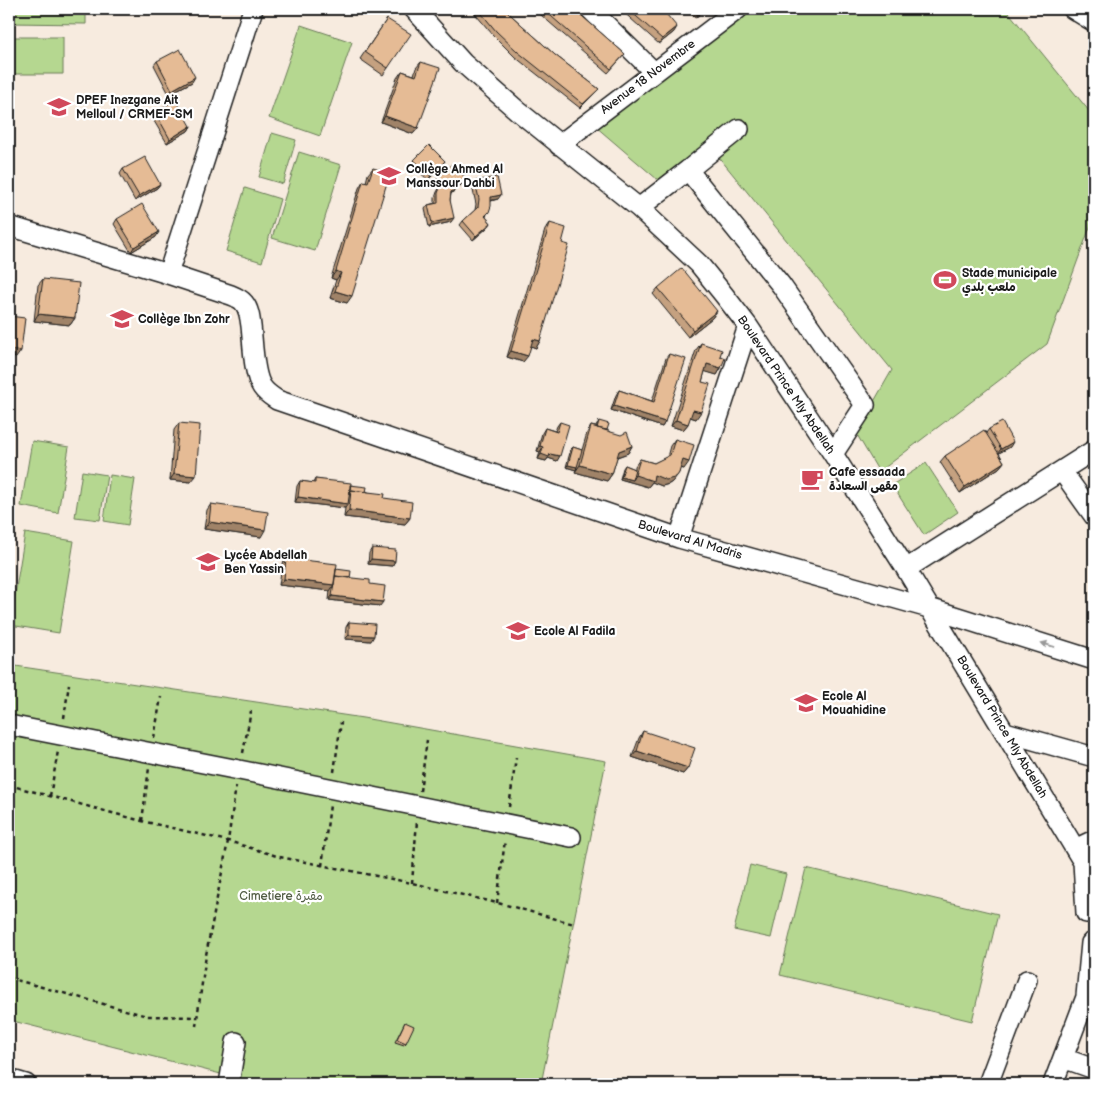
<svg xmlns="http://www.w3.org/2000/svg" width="1103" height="1093" viewBox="0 0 1103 1093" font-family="'Balsamiq Sans','Playpen Sans Arabic',sans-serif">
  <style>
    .green { fill: #b5d790; stroke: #687a56 }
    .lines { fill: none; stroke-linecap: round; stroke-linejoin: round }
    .minor-casing { stroke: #1c1c1c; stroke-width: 22 }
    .path { stroke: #1c1c1c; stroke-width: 2.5; stroke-dasharray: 4 4; stroke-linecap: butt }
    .minor { stroke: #fff; stroke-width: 19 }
    .wall { fill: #c5a180; stroke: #1c1c1c }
    .shaded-wall { fill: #a08368; stroke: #1c1c1c }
    .building { fill: #e5bb95; stroke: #1c1c1c }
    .oneway { fill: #999 }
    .labels { text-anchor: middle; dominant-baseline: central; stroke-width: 4.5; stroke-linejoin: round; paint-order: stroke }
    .street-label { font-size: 12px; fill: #1c1c1c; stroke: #fff }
    .poi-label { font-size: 12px; font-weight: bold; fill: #1c1c1c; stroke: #fff; text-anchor: start }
    .park-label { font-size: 12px; fill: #525d45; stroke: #fff }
  </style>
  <rect width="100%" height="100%" fill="#f7ebdf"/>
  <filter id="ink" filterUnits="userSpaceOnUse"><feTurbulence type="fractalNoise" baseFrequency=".02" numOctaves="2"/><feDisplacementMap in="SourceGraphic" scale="10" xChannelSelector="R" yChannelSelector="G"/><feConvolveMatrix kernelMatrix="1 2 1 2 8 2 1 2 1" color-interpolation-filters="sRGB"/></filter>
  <g filter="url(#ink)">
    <path class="green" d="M9,9H86V24L9,23Z
      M733,9H1006L1094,117V216L1047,344L879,472L856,433L892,370L713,150L707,144L658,180L588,120Z
      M301,25L352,42L320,136L269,118Z
      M9,37H63V74H9Z
      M272,133L296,140L283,184L259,177Z
      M299,152L341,165L315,251L272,238Z
      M245,188L280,199L262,262L226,251Z
      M32,441L69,447L58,513L21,506Z
      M926,463L958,512L924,535L892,485Z
      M82,471L107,475L100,520L75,517Z
      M110,475L135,479L128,525L104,521Z
      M25,533L74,541L59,633L10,625Z
      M9,665L363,718L606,761L541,1084H260L9,1020Z
      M750,865L786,874L771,938L734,930Z
      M806,868L998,914L972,1021L780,975Z"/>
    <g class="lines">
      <defs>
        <path id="minor" d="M414,9L463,63L518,111L639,208L699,264L724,295L748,326L833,454L906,569L1083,862L1094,877
          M590,9L654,72
          M1073,9L1094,22
          M559,145L738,9
          M688,170L739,129
          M639,208L688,170L781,285L865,405L833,454
          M9,226L168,274L253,9
          M168,274L231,295C236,297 241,299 244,303C249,309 250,318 251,326C253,342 253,374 262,387C266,393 271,396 277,400L679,538L929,608L1094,660
          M1062,471L1094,516
          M679,538L748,326
          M906,569L1094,450
          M9,725L239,770L571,837
          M1005,732L1094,757
          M1075,849L1094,840
          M1083,862L1086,913
          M1086,996L1091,943
          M1063,1058L1094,1069
          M9,1079L26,1084
          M229,1084L236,1042
          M988,1084L1027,980
          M1053,1084L1086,997L1094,984"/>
      </defs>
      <use href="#minor" class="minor-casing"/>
      <path class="path" d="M64,718L69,684
        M154,738L161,697
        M243,753L251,711
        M334,772L341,722
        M9,785L142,821L228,841L280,857L412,883L510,906L574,924
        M420,791L427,740
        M50,796L58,751
        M509,807L516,758
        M142,821L149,768
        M322,866L330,805
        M412,883L417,821
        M497,903L505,840
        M9,978L147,1016L197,1017
        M196,1026L206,955L228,841L236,786"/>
      <use href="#minor" class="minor"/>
    </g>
    <path class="wall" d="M471,9H505L512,16L555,55L599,89L580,108L515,57L493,35Z
      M534,9H574L625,54L608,73Z
      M620,9H662L674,32L659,44Z
      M688,9H706L695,18Z
      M387,19L388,68L383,75L360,59Z
      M157,61L192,82L169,94L154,65Z
      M421,62L418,128L413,134L381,122L397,78L402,71L414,75L416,68Z
      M155,112L191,126L188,131L167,143L151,116Z
      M414,160L442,165L428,180L411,164Z
      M373,168L347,303L330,298L336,280L331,278L359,188L363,181L366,182L368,174Z
      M123,169L160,184L157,188L135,201L120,174Z
      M438,177L463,183L451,194L450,200L451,222L429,227L425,209L428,205L435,203V198L437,192L440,187L435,181Z
      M475,181L498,199L491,201L486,217L491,223L488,227L473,240L460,225L463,221L475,210L476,204L472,186Z
      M117,219L156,237L131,252L114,224Z
      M550,223L562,243L540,341L536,348L531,346L523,362L507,357L545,230Z
      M43,279L75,318L70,325L34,321L38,285Z
      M658,288L717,311L712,318L688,337L653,294Z
      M701,343L720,356L721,368L717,375L705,371L702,382L696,419L690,417L688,424L683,430L671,426L696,350Z
      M669,354L665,422L662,427L611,410L616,395L619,390L652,401L666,358Z
      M599,421L607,430L632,446L628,453L617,457L612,474L607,481L575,472L576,470L566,467L571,449L573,447L582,450L587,433L591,426L596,427Z
      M560,422L557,461L548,458L546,461L538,459L540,452L537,451L542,433L545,428L555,431L557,426Z
      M179,423L191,482L170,480L174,430Z
      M989,429L1010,447L999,453L1004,462L999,468L960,493L940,462L945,456L986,433Z
      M675,439L684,469L680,468L679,473L672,482L669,484L662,486L652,482L648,487L620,479L623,468L625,465L635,469V466L640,459L654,463L667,457L670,446Z
      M315,479L350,485L384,498L410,518L405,524L344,517L345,508L295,502L297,486L300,481L313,483Z
      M211,504L261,537L204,529L207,510Z
      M372,548L395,561L392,566L368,564L369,553Z
      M286,558L336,569L350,578L370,584L380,606L329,600L330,591L279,585L282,565Z
      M349,622L371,641L345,639L346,627Z
      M643,731L688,768L683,774L632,757L639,738Z
      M405,1022L406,1043L404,1045L395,1042Z"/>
    <path class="shaded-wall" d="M703,9H706L695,18L698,13Z
      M677,27L674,32L659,44L662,39Z
      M195,77L192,82L169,94L172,90Z
      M385,116L418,128L413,134L381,122Z
      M191,126L188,131L167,143L170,139Z
      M445,161L442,165L428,180L431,176Z
      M466,179L463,183L448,196L451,192Z
      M160,184L157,188L135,201L139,196Z
      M501,195L498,199L488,201L491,197Z
      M454,218L451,222L429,227L432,223Z
      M491,223L488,227L473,240L476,236Z
      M159,232L156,237L131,252L134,247Z
      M336,271L341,273L336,280L331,278Z
      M335,291L352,296L347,303L330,298Z
      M717,311L712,318L688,337L693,330Z
      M38,314L75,318L70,325L34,321Z
      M533,339L540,341L536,348L528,345Z
      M9,349L21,351L16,358L9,356Z
      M511,351L528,356L523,362L507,357Z
      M707,364L721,368L717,375L703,371Z
      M614,406L665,422L662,427L611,410Z
      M693,410L701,412L696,419L688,416Z
      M676,420L688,424L683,430L671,426Z
      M1013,442L1010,447L997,454L1001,449Z
      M540,446L543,447L540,452L537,451Z
      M632,446L628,453L614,458L619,451Z
      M541,454H550L560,456L557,461L548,458L546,461L538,459Z
      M683,460L689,462L684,469L678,467Z
      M1004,462L999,468L960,493L965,487Z
      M568,465L577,467L576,470L566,467Z
      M580,465L612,474L607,481L575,472Z
      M174,474L196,476L191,482L170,480Z
      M635,475H654L677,476L672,482L669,484L662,486L652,482L648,487L620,479L621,477L632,480Z
      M298,497L348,504L345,508L295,502Z
      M349,510L410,518L405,524L344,517Z
      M209,522L265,530L261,537L204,529Z
      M371,559L395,561L392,566L368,564Z
      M284,579L334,585L330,591L279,585Z
      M332,596L383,602L380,606L329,600Z
      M349,635L374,636L371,641L345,639Z
      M637,751L688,768L683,774L632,757Z"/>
    <path class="building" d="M478,9H505L512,16L555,55L599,89L583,104L518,52L496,31Z
      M543,9H574L625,54L611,69Z
      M628,9H662L677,27L662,39Z
      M694,9H703L698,13Z
      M387,19L411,34L388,68L365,52Z
      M180,49L195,77L172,90L157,61Z
      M421,62L440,68L418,128L385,116L402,71L416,76Z
      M176,100L191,126L170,139L155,112Z
      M429,145L445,161L431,176L414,160Z
      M145,157L160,184L139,196L123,169Z
      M453,163L466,179L451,192L450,200L454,218L432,223L428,205L438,203V193L440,188L444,184L438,177Z
      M373,168L390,173L352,296L335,291L341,273L336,271L363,181L368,182Z
      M497,177L501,195L491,197V206L489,212L485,216L491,223L476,236L463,221L478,207L479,199L475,181Z
      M142,204L159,232L134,247L117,219Z
      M550,223L566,228L562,243L569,245L540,341L533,339L528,356L511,351Z
      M682,268L717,311L693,330L658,288Z
      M43,279L79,283L75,318L38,314Z
      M9,316L25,318L21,351L9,349Z
      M701,343L722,350L720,356L725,358L721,368L707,364L702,382L710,384L701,412L693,410L688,424L676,420Z
      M669,354L686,359L665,422L614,406L619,390L654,402Z
      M599,421L609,424L607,430L597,428Z
      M560,422L569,425L560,456L550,454L549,457L541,454L543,447L540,446L545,428L557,432Z
      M1002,422L1013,442L1001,449L989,429Z
      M179,423L200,425L196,476L174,474Z
      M591,426L621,435L627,432L632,446L619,451L612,474L580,465Z
      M984,430L1004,462L965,487L945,456Z
      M675,439L694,445L689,462L683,460L679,473L677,476L674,478L666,480L654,475L653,481L635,475L640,459L654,463L670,455Z
      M573,447L582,450L577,467L568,465Z
      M625,465L635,469L632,480L621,477Z
      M315,479L351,483L348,504L298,497L300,481L315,483Z
      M350,485L367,487L366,492L351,490L350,492Z
      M351,490L385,494L384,498L412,502L410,518L349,510Z
      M211,504L268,512L265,530L209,522Z
      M372,548L396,550L395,561L371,559Z
      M286,558L337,564L334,585L284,579Z
      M336,569L351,571L350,578L335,576Z
      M335,576L370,580V584L385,586L383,602L332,596Z
      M349,622L375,624L374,636L349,635Z
      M643,731L695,748L688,768L637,751Z
      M405,1022L414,1026L406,1043L397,1039Z"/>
    <defs><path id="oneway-solid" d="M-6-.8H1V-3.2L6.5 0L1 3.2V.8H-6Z" transform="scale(1.25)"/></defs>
    <use class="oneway" href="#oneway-solid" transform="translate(1048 645) rotate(-162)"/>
  </g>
  <defs>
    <symbol id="school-bare" viewBox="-9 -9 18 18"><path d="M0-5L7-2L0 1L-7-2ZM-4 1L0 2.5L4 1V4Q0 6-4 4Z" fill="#d1495b" stroke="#fff" stroke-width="2.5" paint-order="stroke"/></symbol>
    <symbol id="stadium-bare" viewBox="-9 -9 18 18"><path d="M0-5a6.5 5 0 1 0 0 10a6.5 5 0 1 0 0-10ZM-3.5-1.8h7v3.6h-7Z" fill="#d1495b" stroke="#fff" stroke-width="2.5" paint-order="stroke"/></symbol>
    <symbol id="cafe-bare" viewBox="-9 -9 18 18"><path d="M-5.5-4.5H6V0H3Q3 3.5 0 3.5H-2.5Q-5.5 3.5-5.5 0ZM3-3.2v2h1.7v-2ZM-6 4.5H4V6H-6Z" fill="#d1495b" stroke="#fff" stroke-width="2.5" paint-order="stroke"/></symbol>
  </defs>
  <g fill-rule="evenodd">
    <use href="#school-bare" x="43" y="91" width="32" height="32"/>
    <use href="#school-bare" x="373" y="160" width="32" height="32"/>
    <use href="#stadium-bare" x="929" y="264" width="32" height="32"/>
    <use href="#school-bare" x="106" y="303" width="32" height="32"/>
    <use href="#cafe-bare" x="796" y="463" width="32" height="32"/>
    <use href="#school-bare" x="192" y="546" width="32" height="32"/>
    <use href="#school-bare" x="502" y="615" width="32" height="32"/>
    <use href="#school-bare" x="790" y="687" width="32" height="32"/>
  </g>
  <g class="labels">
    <g class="street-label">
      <text transform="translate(648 77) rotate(-37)">Avenue 18 Novembre</text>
      <text transform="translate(786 385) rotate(56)">Boulevard Prince Mly Abdellah</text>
      <text transform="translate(690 540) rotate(17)">Boulevard Al Madris</text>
      <text transform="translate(1002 727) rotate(59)">Boulevard Prince Mly Abdellah</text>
    </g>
    <g class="poi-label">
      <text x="76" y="100">DPEF Inezgane Ait<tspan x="76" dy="14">Melloul / CRMEF-SM</tspan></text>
      <text x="406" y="169">Collège Ahmed Al<tspan x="406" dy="14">Manssour Dahbi</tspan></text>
      <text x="962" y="273">Stade municipale<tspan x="962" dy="14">ملعب بلدي</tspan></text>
      <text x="138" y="319">Collège Ibn Zohr</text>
      <text x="829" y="472">Cafe essaada<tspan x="829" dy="14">مقهى السعادة</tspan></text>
      <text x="224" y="555">Lycée Abdellah<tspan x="224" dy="14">Ben Yassin</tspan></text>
      <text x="534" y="631">Ecole Al Fadila</text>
      <text x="822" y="696">Ecole Al<tspan x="822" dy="14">Mouahidine</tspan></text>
    </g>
    <g class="park-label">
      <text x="281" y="896">Cimetiere مقبرة</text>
    </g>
  </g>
  <rect width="1103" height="1093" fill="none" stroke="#fff" stroke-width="30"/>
  <rect x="15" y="15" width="1073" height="1063" fill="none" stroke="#1c1c1c" stroke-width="2" filter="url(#ink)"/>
</svg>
